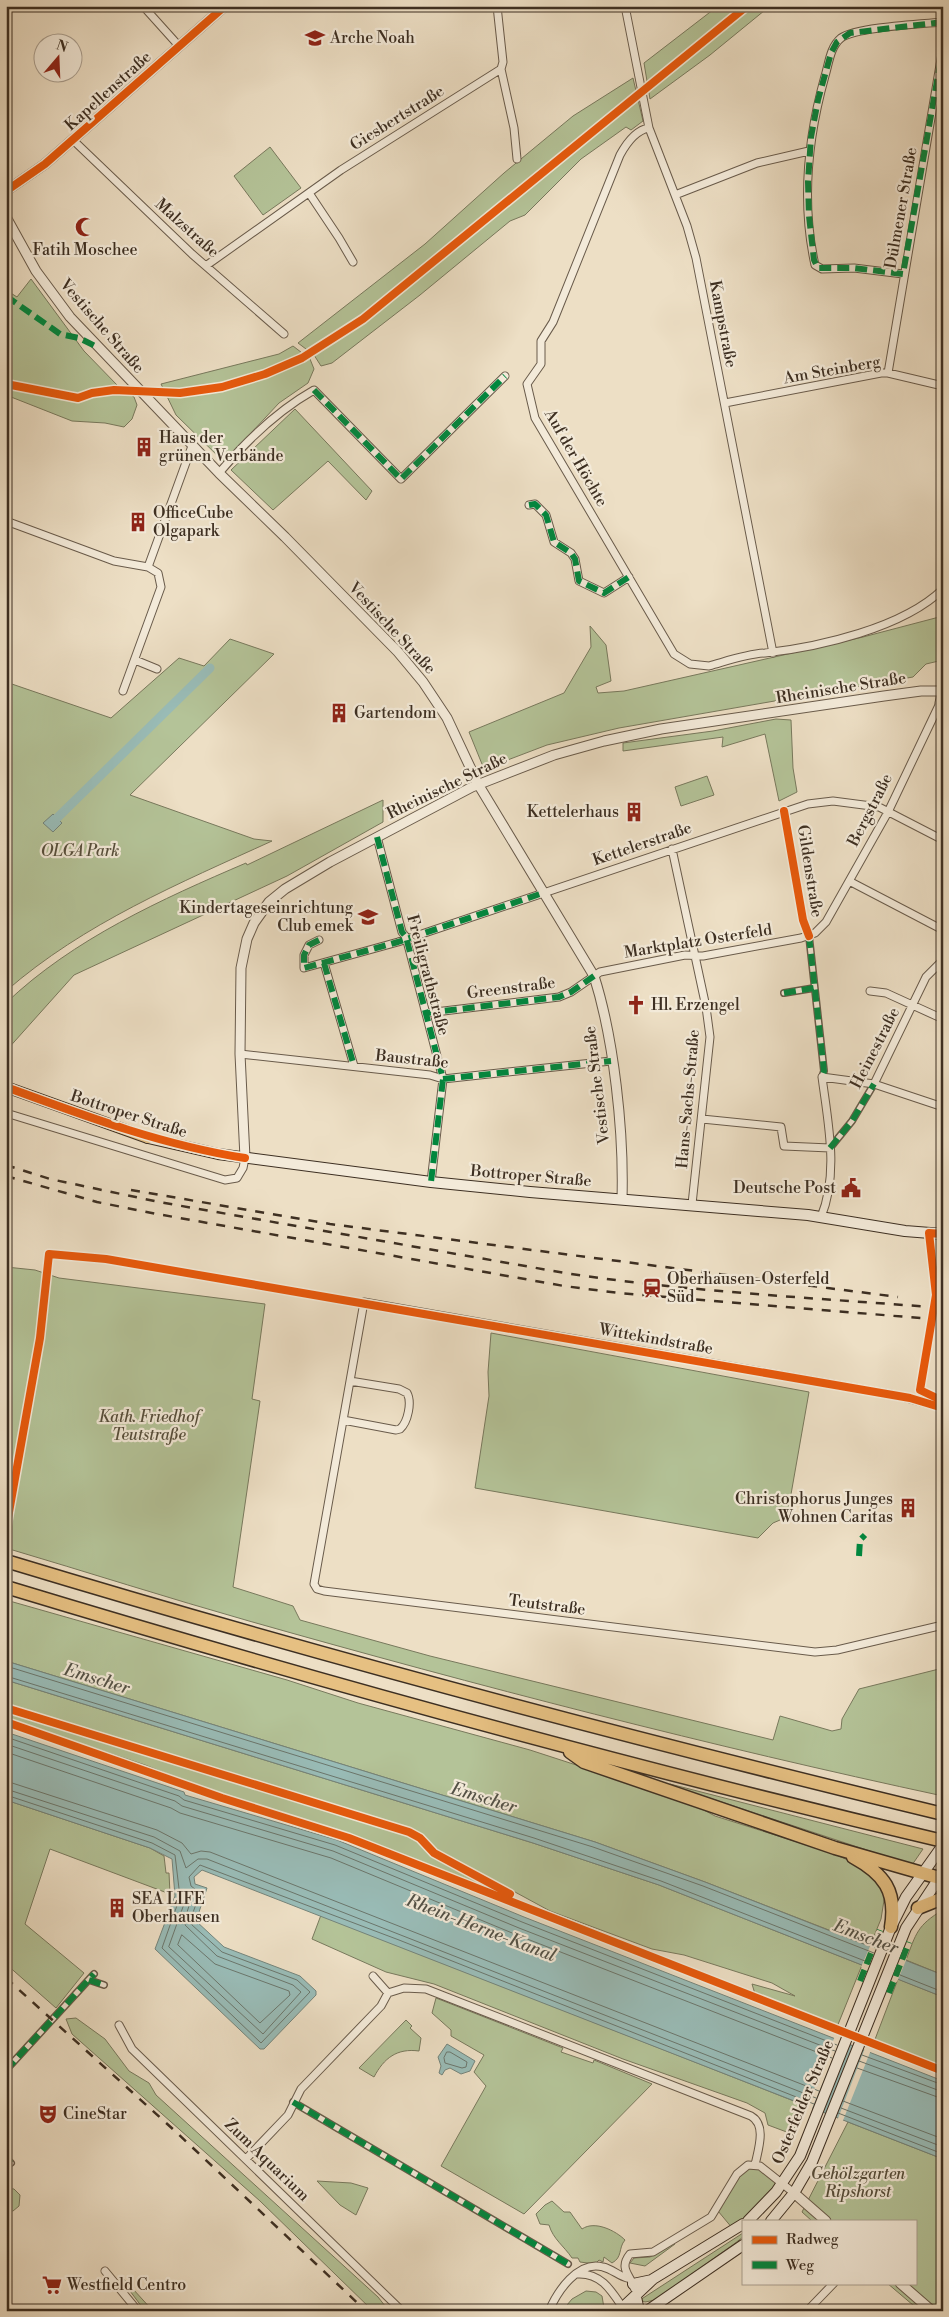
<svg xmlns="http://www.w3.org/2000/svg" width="949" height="2317" viewBox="0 0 949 2317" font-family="'Libre Bodoni',serif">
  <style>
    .green { fill: #b4c398; stroke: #78795d }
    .water { fill: #99bcb7; stroke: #74847b }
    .pier { fill: #eddfc5 }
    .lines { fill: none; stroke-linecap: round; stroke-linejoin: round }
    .shore { stroke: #6b766c; stroke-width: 1 }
    .canal { stroke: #99bcb7; stroke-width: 9 }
    .pedestrian-casing { stroke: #695b4b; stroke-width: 8 }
    .minor-casing { stroke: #695b4b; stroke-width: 9 }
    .tertiary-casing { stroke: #695b4b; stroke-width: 11 }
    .secondary-casing { stroke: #3d2f22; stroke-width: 12 }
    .primary-casing { stroke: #3d2f22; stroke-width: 12 }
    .motorway-casing { stroke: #3d2f22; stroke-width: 15 }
    .pedestrian { stroke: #f3ead9; stroke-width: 5 }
    .minor { stroke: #f3ead9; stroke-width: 7 }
    .tertiary { stroke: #f3ead9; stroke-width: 9 }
    .secondary { stroke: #f3ead9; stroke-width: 10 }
    .primary { stroke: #e6c082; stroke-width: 10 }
    .motorway { stroke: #e6c082; stroke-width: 12 }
    .rail { stroke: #3d2f22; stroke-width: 2.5; stroke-dasharray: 9 9; stroke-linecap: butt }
    .quiet { stroke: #00873e; stroke-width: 6; stroke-dasharray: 12 6; stroke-linecap: butt }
    .cycleway-casing { stroke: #f3ead9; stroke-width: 11 }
    .cycleway { stroke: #e8590c; stroke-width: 8 }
    .labels { text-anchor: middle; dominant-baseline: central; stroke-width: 4.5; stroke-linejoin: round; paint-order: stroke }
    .poi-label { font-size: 16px; fill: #3d2f22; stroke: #f3ead9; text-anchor: start }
    .street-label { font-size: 16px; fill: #3d2f22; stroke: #f3ead9 }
    .park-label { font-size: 16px; font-style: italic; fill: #554d3a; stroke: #f3ead9 }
    .water-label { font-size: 18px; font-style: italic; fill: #545247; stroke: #f3ead9 }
  </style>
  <rect width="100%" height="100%" fill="#eddfc5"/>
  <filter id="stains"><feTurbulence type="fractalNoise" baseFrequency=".004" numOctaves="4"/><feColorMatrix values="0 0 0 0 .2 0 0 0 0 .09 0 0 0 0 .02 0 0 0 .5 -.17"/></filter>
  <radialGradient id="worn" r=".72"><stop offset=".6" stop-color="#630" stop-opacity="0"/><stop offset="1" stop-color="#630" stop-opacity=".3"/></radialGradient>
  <path class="green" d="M718,6H770L710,55L650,99L644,63Z
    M633,78L643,121L631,130L626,127L581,159L525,215L510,221L420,295L332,363L321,366L314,355L298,343L425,244L504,173L573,116Z
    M270,147L301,188L263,215L234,176Z
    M31,279L84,351L118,386L134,397L137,405L132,419L124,427L105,423L72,421L6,395V290L17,297Z
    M293,346L310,359L314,369L308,383L279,403L224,462L176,415L161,384L279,354Z
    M295,409L372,491L366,500L328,461L273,510L231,470Z
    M943,616V660L926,664L913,677L619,728L547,745L484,769L469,732L564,693L591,647L590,626L606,645L611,681L596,687L598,693L624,691L863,637Z
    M230,639L274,654L130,795L254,839L272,841C180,883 84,923 6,991V682L111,718L179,658L204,666Z
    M776,719L791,720L793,768L797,792L779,801L765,734L722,747L723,737L623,751V743L713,731Z
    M707,776L714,795L681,806L675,787Z
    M383,800V822L287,876L74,975L6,1051V1003C73,939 162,899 246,863L247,865Z
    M6,1267L35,1270L59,1278L265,1304L252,1399L260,1401L233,1587L293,1606L300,1620L430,1656L773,1740L780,1716L832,1731L841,1729L842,1719L859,1689L943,1668V1796C710,1746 478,1686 249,1621C168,1598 87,1572 6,1548Z
    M491,1333L809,1392L787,1517L773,1523L758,1538L475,1488L489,1396L488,1372Z
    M6,1600L287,1680L358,1703L530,1750L687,1801L715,1816L832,1853L859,1865L877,1879L885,1894L881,1919L870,1946L705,1882L595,1842L6,1661Z
    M6,1680L533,1843L659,1885L862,1965L837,2027L755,1994L752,1984L795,1996L772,1983L684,1955L652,1949L550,1911L515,1892L432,1856L512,1897L350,1835L222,1796L145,1765L6,1719Z
    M670,1784L923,1849L912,1865L670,1785Z
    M6,1800L150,1848L164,1856L166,1873H169L170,1894L50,1849L25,1924L84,1973L56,2008L6,1964Z
    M943,1910V1975L906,1960C916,1934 917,1925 943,1910Z
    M321,1915L804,2105L792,2134L768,2125L765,2113L747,2103L623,2059L434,1984L386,1972L312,1939Z
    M898,1979L943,1997V2069L874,2042Z
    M436,1998L563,2048L561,2052L593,2063L594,2060L652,2084L524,2214L441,2166L486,2086L474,2072L484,2055L451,2036V2030L432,2013Z
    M76,2018L105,2039L129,2071L149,2083L156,2095L378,2297L389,2311H373L260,2201L72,2034L66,2019Z
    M406,2020L412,2026L410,2028L421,2038L419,2051C397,2048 384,2058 374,2077L359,2068Z
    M6,2031C12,2040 14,2051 6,2059Z
    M848,2122L943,2159V2311H920L887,2283H915V2221H812L802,2212Z
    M755,2165L781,2184L733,2229L718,2211L740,2171Z
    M317,2181L351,2183L368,2188L356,2215L340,2205Z
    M6,2188L14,2189L20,2195L19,2206L13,2211L6,2212Z
    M552,2201L564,2212H570L582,2229C595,2220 616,2231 625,2240C618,2248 623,2257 612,2263L604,2257L603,2262L599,2260L595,2264L580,2262L578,2258H572C564,2246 553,2239 549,2225L540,2224L536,2214L545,2205Z
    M743,2233V2237L734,2244L655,2300L645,2302L640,2300Z
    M674,2243L675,2244L645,2266L630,2263L634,2258L650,2257Z
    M123,2278L153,2311H145L121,2279Z
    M586,2291L596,2292L602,2296L604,2308L601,2311H562L572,2299Z"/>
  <path class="water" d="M53,814L62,823L53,832L43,823Z
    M6,1661L595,1842L705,1882L943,1975V1997L659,1885L533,1843L6,1680Z
    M6,1732L184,1792L185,1795L337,1840L524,1917L943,2081V2159L202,1870L194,1877L195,1884L207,1888L196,1921L224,1947L300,1976L316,1991V1995L264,2049H260L155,1949L175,1896L172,1859L150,1848L6,1800Z
    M447,2044L475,2061L470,2071L461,2074L450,2068L445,2070L442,2075L439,2073L441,2066L438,2057Z"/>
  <path class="pier" d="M871,1944L907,1958L897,1982L861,1967Z
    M835,2036L841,2039L811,2111L806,2109Z
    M865,2048L871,2050L842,2123L837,2121Z"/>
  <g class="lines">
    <path class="shore" d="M6,1666L593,1847L703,1886L874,1953
      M6,1676L534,1838L661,1881L870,1963
      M6,1737L179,1796L184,1800L335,1845L522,1922L837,2045
      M6,1744L175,1801L182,1806L333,1851L519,1928L835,2051
      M6,1752L171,1808L180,1813L331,1858L517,1935L832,2058
      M6,1781L157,1830L182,1843L191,1854L201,1851L210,1852L819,2091
      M6,1789L154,1837L180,1851L186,1868L198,1859H207L816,2098
      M6,1795L152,1843L175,1855L180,1897L162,1948L261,2043L310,1992L297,1980L222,1952L192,1925L191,1918L200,1893L191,1886L189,1877L200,1865L399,1940L814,2104
      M188,1894L192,1897L185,1918V1925L217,1956L293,1985L301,1992L263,2034L169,1947Z
      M182,1935L215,1964L289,1991L290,1995L260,2023L178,1945Z
      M895,1973L943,1992
      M447,2052H450L467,2062L466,2067L462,2068L445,2063L444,2058Z
      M862,2055L943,2085
      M859,2061L943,2092
      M857,2068L943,2099
      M843,2101L943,2139
      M841,2108L943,2147
      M838,2113L943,2154"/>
    <path class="canal" d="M53,822L210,668"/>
    <defs>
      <path id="pedestrian" d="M809,936L824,1071L822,1077
        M784,993L814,988
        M830,1148L852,1121L874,1084
        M89,1980L104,1985
        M6,2070L94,1974
        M293,2102L568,2264
        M6,2158L11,2163"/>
      <path id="minor" d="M143,6L179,46
        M497,6L503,62L501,69L514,128L517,159
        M625,6L649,128L687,226L696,258L773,653
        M649,128C636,130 626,144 620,155L553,322L541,341V364L527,384L535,418L674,654L690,664L709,666C727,661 746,654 765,653C819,647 903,628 943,589
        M73,140L192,254L284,334
        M309,193L339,238L353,262
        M675,195L757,163L809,151
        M207,265L341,170L501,69
        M903,274L854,268L822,269L815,265C801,202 808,137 825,76C829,63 830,47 841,38C856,27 922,24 943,22
        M888,373L943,47
        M725,403L881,373H888L943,386
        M219,473C246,441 277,411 314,390L401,479L505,376
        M529,505L535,504L546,515L554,542L571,553L575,559L579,581L604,593L629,577
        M6,521L114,561L148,567L192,446
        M135,660L157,669
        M123,691L161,587L158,573L148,567
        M784,811L803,920L809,936
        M377,837L402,932L406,937L443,1079L431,1182
        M672,849L706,1007L710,1037L692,1204
        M849,881L943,930
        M319,940L309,945L304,955V968L398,942L808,804L833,801L879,807L943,840
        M324,963L354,1066
        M870,991L886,993L943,1019
        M427,1013L559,997L571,992L600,972L685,955L703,956L801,938L815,933L826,922L888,812L940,703L943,704
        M240,1054L430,1075L443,1079L611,1061
        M874,1084L926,977L943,960
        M6,1113L225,1180L237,1178L243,1168L245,1158
        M702,1119L781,1127L784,1146L830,1148
        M821,1217C839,1173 828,1123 822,1077L874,1084L943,1107
        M943,1408L895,1395L364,1302L314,1584L317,1589L324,1591L815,1652L837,1650L943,1625
        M343,1420L396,1430L400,1429C408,1422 412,1402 407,1393L399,1389L350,1381
        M943,1447V1489
        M373,1976L388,1993
        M119,2025L132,2049L402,2311
        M246,2159L288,2115L301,2089L381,2006L388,1993L404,1988L426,1989L751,2116C767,2125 758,2150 755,2165
        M105,2271L138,2311
        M578,2274C601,2273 611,2290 623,2308
        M634,2288C631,2275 618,2269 630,2254L653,2252L711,2217L737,2174L748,2165L760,2166L794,2193
        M549,2311C557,2292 578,2260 603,2267C612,2269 619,2276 627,2278
        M807,2311L834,2283"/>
      <path id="tertiary" d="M6,191L45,164L225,6
        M6,217L36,271L70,317L219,473L285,537L398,652L423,682L447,718L478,784L594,976C614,1039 624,1132 622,1199
        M943,669V674
        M940,703L943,688
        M245,1158L240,1054L241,968L247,939L254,923L269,902L285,889L330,862L472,787L554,755L604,741L661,729L884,696L921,691H942
        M794,2193L826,2221
        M900,2283L932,2311"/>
      <path id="secondary" d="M148,1138L218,1154L431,1182L530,1192L808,1215L905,1231L943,1234
        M748,2221L776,2192L800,2156L891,1927L906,1897L943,1845
        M771,2221L794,2193L812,2162L906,1928L943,1872
        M633,2284L652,2280
        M636,2297L639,2311
        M619,2311L653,2279L743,2224
        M647,2311L743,2245"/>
      <path id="primary" d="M6,1087L148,1138"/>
      <path id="motorway" d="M6,1561C316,1655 628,1738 943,1814
        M6,1587C316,1681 628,1767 943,1841
        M570,1752L584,1762L835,1848L943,1879
        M853,1857C884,1874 897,1891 891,1927
        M918,1908L943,1898"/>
    </defs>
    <use href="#pedestrian" class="pedestrian-casing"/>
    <use href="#minor" class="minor-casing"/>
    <use href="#tertiary" class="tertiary-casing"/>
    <use href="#secondary" class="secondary-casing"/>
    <use href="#primary" class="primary-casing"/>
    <use href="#motorway" class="motorway-casing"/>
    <use href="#pedestrian" class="pedestrian"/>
    <use href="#minor" class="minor"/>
    <use href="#tertiary" class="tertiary"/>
    <use href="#secondary" class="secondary"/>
    <use href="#primary" class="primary"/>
    <use href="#motorway" class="motorway"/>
    <path class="rail" d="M6,1165L50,1179L159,1202L565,1273C690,1292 817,1298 943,1308
      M6,1176L97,1202L157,1214L564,1286L619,1293L943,1320
      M131,1190L330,1224L898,1297
      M6,1978L175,2131L366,2311"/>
    <path class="quiet" d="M943,22L850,33L837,42L831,53L818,100L811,137L808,182L809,216L814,260L818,268H854L903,274L943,47
      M6,296L60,334L79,338L97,347
      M314,390L401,479L505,376
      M529,505L535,504L546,515L554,542L571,553L575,559L579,581L604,593L629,577
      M377,837L402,932L406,937L443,1079L431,1182
      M809,936L824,1071L822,1077
      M319,940L309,945L304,955V968L398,942L543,893
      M324,963L354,1066
      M784,993L814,988
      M427,1013L559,997L571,992L594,976
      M443,1079L611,1061
      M830,1148L852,1121L874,1084
      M859,1556L860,1540L865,1535
      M89,1980L104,1985
      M860,1981L880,1930
      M889,1993L909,1942
      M6,2070L94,1974
      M293,2102L568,2264
      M6,2158L11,2163"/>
    <defs>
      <path id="cycleway" d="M6,191L45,164L225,6
        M6,384L78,398L92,393L114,390L180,393L222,387L265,374L302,358L363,319L747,6
        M784,811L803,920L809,936
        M6,1087C85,1116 162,1145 245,1158
        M943,1234L929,1233L936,1295L920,1390L943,1401
        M6,1529L40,1338L49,1254L106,1259L910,1398L943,1408
        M6,1708L409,1832L420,1838L434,1853L510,1894
        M6,1722L222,1798L349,1838L943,2071"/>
    </defs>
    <use href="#cycleway" class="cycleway-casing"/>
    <use href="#cycleway" class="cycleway"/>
  </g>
  <defs>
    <symbol id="school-bare" viewBox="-9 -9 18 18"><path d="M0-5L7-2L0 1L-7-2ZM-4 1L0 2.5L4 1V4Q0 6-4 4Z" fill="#8f2418" stroke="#f3ead9" stroke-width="2.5" paint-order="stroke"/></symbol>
    <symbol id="mosque-bare" viewBox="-9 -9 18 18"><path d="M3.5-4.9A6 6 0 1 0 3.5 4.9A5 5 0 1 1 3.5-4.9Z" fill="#8f2418" stroke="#f3ead9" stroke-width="2.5" paint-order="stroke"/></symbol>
    <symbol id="building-bare" viewBox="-9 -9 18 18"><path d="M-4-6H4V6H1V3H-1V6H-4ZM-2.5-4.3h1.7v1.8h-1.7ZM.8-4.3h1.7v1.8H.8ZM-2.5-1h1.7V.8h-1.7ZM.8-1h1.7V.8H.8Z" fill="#8f2418" stroke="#f3ead9" stroke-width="2.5" paint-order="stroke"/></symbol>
    <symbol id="church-bare" viewBox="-9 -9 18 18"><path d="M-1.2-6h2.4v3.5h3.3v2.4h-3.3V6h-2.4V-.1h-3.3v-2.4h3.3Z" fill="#8f2418" stroke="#f3ead9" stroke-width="2.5" paint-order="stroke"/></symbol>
    <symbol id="civic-bare" viewBox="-9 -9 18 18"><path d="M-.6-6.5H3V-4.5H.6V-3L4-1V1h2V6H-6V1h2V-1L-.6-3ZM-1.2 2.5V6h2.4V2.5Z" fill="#8f2418" stroke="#f3ead9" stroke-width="2.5" paint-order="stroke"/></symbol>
    <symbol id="station-bare" viewBox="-9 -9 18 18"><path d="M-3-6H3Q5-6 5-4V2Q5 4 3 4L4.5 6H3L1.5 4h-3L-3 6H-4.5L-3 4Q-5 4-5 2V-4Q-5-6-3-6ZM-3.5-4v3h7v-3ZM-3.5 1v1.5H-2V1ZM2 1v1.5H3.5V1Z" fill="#8f2418" stroke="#f3ead9" stroke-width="2.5" paint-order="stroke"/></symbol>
    <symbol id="theatre-bare" viewBox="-9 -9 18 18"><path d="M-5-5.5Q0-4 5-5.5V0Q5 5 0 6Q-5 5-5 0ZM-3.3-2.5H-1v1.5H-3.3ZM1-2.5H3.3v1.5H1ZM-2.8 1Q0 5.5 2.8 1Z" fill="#8f2418" stroke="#f3ead9" stroke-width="2.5" paint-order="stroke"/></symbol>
    <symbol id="supermarket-bare" viewBox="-9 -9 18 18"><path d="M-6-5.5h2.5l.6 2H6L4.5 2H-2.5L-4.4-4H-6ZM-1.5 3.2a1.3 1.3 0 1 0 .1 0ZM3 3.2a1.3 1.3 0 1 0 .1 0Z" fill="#8f2418" stroke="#f3ead9" stroke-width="2.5" paint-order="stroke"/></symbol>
  </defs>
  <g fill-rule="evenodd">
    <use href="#school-bare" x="301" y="24" width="28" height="28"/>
    <use href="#mosque-bare" x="71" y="213" width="28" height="28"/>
    <use href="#building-bare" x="130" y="433" width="28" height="28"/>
    <use href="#building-bare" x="124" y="508" width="28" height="28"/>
    <use href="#building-bare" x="325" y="699" width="28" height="28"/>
    <use href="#building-bare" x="620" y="798" width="28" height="28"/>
    <use href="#school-bare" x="354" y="903" width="28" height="28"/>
    <use href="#church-bare" x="622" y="991" width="28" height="28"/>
    <use href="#civic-bare" x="837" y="1174" width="28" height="28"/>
    <use href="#station-bare" x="638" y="1274" width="28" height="28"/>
    <use href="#building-bare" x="894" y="1494" width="28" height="28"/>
    <use href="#building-bare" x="103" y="1894" width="28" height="28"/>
    <use href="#theatre-bare" x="34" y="2100" width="28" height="28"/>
    <use href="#supermarket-bare" x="38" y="2271" width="28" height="28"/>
  </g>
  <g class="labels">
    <g class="poi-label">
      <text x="330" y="38">Arche Noah</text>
      <text x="85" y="250" text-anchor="middle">Fatih Moschee</text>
      <text x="159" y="438">Haus der<tspan x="159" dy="18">grünen Verbände</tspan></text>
      <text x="153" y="513">OfficeCube<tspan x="153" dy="18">Olgapark</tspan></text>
      <text x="354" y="713">Gartendom</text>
      <text x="619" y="812" text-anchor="end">Kettelerhaus</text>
      <text x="353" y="908" text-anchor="end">Kindertageseinrichtung<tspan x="353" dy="18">Club emek</tspan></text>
      <text x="651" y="1005">Hl. Erzengel</text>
      <text x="836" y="1188" text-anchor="end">Deutsche Post</text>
      <text x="667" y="1279">Oberhausen-Osterfeld<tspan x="667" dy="18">Süd</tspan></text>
      <text x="893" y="1499" text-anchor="end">Christophorus Junges<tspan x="893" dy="18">Wohnen Caritas</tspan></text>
      <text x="132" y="1899">SEA LIFE<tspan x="132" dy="18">Oberhausen</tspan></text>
      <text x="63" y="2114">CineStar</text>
      <text x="67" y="2285">Westfield Centro</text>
    </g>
    <g class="street-label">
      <text transform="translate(108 91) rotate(-42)">Kapellenstraße</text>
      <text transform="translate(397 118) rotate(-32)">Giesbertstraße</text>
      <text transform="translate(901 208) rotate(-80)">Dülmener Straße</text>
      <text transform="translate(187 228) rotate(42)">Malzstraße</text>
      <text transform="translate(723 324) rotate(79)">Kampstraße</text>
      <text transform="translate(102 326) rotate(49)">Vestische Straße</text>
      <text transform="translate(832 370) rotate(-10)">Am Steinberg</text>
      <text transform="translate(576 458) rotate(60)">Auf der Höchte</text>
      <text transform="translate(392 628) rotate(47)">Vestische Straße</text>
      <text transform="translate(841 688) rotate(-9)">Rheinische Straße</text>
      <text transform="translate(447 786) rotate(-26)">Rheinische Straße</text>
      <text transform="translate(870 810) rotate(-63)">Bergstraße</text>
      <text transform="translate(642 844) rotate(-19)">Kettelerstraße</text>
      <text transform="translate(810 871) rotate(81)">Gildenstraße</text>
      <text transform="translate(698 941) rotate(-9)">Marktplatz Osterfeld</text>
      <text transform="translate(428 975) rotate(75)">Freiligrathstraße</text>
      <text transform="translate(511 988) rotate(-7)">Greenstraße</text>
      <text transform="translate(875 1048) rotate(-63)">Heinestraße</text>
      <text transform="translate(412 1059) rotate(6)">Baustraße</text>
      <text transform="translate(597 1085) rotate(-97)">Vestische Straße</text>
      <text transform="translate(688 1099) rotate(-85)">Hans-Sachs-Straße</text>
      <text transform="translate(129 1114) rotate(18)">Bottroper Straße</text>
      <text transform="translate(531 1176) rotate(5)">Bottroper Straße</text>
      <text transform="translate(656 1339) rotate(10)">Wittekindstraße</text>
      <text transform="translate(547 1605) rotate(7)">Teutstraße</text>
      <text transform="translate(803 2102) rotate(-67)">Osterfelder Straße</text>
      <text transform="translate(267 2160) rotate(44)">Zum Aquarium</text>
    </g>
    <g class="park-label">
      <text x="80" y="851">OLGA Park</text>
      <text x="149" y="1417">Kath. Friedhof<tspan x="149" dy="18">Teutstraße</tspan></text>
      <text x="858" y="2174">Gehölzgarten<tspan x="858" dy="18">Ripshorst</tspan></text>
    </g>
    <g class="water-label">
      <text transform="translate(97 1679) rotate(17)">Emscher</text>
      <text transform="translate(484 1798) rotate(17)">Emscher</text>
      <text transform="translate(481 1928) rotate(21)">Rhein-Herne-Kanal</text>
      <text transform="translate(866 1937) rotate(21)">Emscher</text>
    </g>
  </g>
  <rect width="949" height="2317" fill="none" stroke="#eddfc5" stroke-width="25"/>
  <rect x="8" y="8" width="934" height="2302" fill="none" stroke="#3d2f22" stroke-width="2.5"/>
  <rect x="12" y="12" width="924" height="2292" fill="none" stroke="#3d2f22"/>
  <rect x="742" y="2220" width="175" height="65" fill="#f3ead9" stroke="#aa9f90"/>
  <rect x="752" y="2236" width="25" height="8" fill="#e8590c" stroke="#aa9f90"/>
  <text x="786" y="2244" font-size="15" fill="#3d2f22">Radweg</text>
  <rect x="752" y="2261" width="25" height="8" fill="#00873e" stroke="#aa9f90"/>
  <text x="786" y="2270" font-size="15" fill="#3d2f22">Weg</text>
  <g transform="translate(58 58) rotate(19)"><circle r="24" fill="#f3ead9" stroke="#aa9f90"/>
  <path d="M0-4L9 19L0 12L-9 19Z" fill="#8f2418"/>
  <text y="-8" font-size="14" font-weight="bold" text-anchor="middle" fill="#3d2f22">N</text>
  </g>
  <rect width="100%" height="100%" filter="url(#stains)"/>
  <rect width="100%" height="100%" fill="url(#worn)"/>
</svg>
